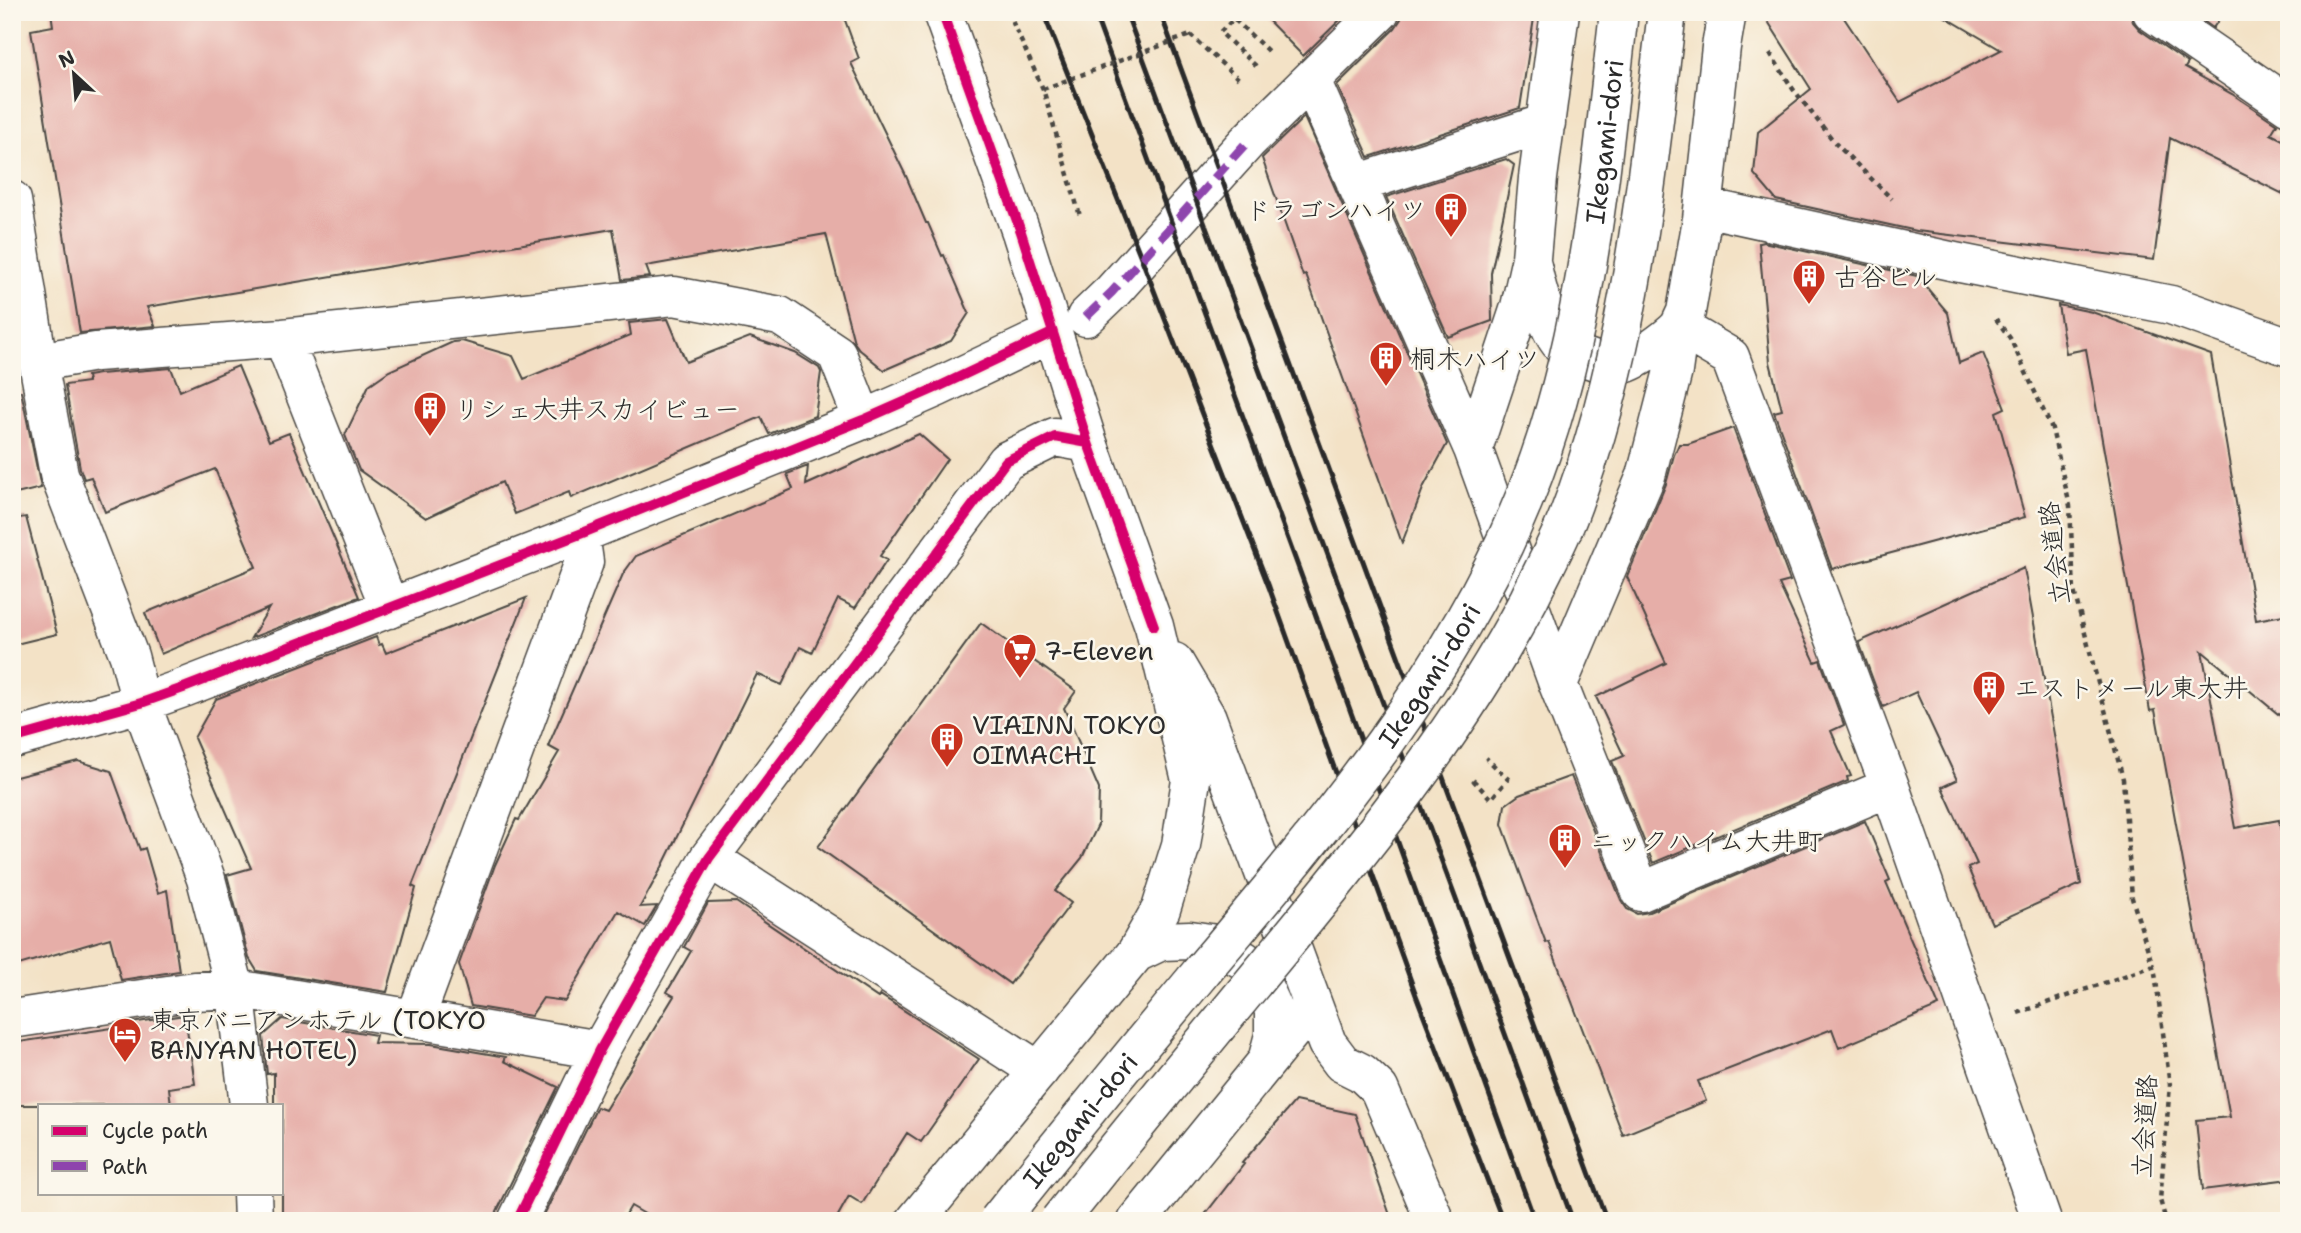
<svg xmlns="http://www.w3.org/2000/svg" width="2301" height="1233" viewBox="0 0 2301 1233" font-family="'Shantell Sans','Klee One',sans-serif">
  <style>
    .building { fill: #e6aea8 }
    .lines { fill: none; stroke-linecap: round; stroke-linejoin: round }
    .minor-casing { stroke: #494642; stroke-width: 41 }
    .major-casing { stroke: #494642; stroke-width: 41 }
    .path { stroke: #494642; stroke-width: 4.5; stroke-dasharray: 5 5; stroke-linecap: butt }
    .minor { stroke: #fff; stroke-width: 38 }
    .major { stroke: #fff; stroke-width: 38 }
    .rail { stroke: #2b2b2b; stroke-width: 5 }
    .major-bridge-casing { stroke: #494642; stroke-width: 41; stroke-linecap: butt }
    .path-bridge { stroke: #494642; stroke-width: 4.5; stroke-dasharray: 5 5; stroke-linecap: butt }
    .major-bridge { stroke: #fff; stroke-width: 38 }
    .quiet { stroke: #8e44ad; stroke-width: 9; stroke-dasharray: 18 9; stroke-linecap: butt }
    .cycleway-casing { stroke: #fbf7ec; stroke-width: 15 }
    .cycleway { stroke: #d6006c; stroke-width: 10 }
    .labels { text-anchor: middle; dominant-baseline: central; stroke-width: 5; stroke-linejoin: round; paint-order: stroke }
    .street-label { font-size: 26px; fill: #2b2b2b; stroke: #fbf7ec }
    .poi-label { font-size: 26px; fill: #2b2b2b; stroke: #fbf7ec; text-anchor: start }
  </style>
  <rect width="100%" height="100%" fill="#fbf7ec"/>
  <filter id="ink" filterUnits="userSpaceOnUse"><feTurbulence type="fractalNoise" baseFrequency=".0143" numOctaves="2"/><feDisplacementMap in="SourceGraphic" scale="14" xChannelSelector="R" yChannelSelector="G"/><feConvolveMatrix kernelMatrix="1 2 1 2 8 2 1 2 1" color-interpolation-filters="sRGB"/></filter>
  <filter id="wash" filterUnits="userSpaceOnUse"><feTurbulence type="fractalNoise" baseFrequency=".00686" numOctaves="4" result="noise"/><feDisplacementMap in="SourceGraphic" scale="28" xChannelSelector="R" yChannelSelector="G"/><feGaussianBlur stdDeviation="1.57" result="paint"/><feColorMatrix in="noise" values="0 0 0 0 0 0 0 0 0 0 0 0 0 0 0 0 0 1.4 0 .05"/><feComposite in="paint" operator="in"/></filter>
  <g filter="url(#wash)">
    <rect width="100%" height="100%" fill="#f3e2c6"/>
    <g id="blocks">
      <path class="building" d="M51,12H842L859,59L851,63L906,176L926,223H928L942,256L944,255L969,313L951,341L884,370L859,349L854,342L826,234L646,266L650,277L622,280L613,229L147,307L155,326L80,333L31,30L53,26Z
        M1260,12H1348L1303,56Z
        M1401,12H1535L1520,108L1369,157L1337,85L1395,28L1401,19Z
        M1762,12H1840L1900,102L2001,50L1937,12H2130L2133,22L2140,30L2188,63L2185,68L2232,94L2277,124L2271,134L2289,143V197L2170,138L2154,260L1917,231L1776,200L1754,174L1758,132L1811,89Z
        M2191,12H2224L2213,28Z
        M1304,117L1447,444L1424,486L1402,543L1306,275L1303,276L1262,158Z
        M1506,159L1514,165L1491,273L1492,321L1448,337L1386,197Z
        M1763,242L1917,276L1948,313L1959,363L1983,353L2005,408L1996,412L2025,517L1832,569L1774,412L1782,410L1770,362L1759,243Z
        M2058,305L2092,312L2211,355L2256,620L2289,614V723L2202,651L2235,828L2279,820L2289,873V1179L2203,1190L2196,1120L2230,1117L2155,710L2150,711L2086,349L2066,353Z
        M668,319L686,362L750,337L795,353L819,368L821,372L815,416L769,434L761,417L571,498L569,492L515,514L502,482L426,518L359,470L345,435L369,385L389,371L453,342L462,341L513,356L524,379L631,335L629,323Z
        M238,366L269,441L289,433L359,597L251,638L269,608L161,654L145,613L256,567L215,469L105,512L91,477L84,479L80,468L65,385L88,382L87,376L99,374L171,368L180,391Z
        M21,391L41,488L12,495V392Z
        M1733,428L1790,581L1779,584L1815,662L1820,660L1844,725L1831,731L1851,776L1847,777L1848,781L1653,863L1612,761L1624,756L1596,697L1666,663L1627,577L1666,484L1674,455L1679,444H1688Z
        M919,434L947,459L880,556L887,560L855,608L838,599L812,653L800,647L782,685L757,674L662,867L640,907L657,906L645,926L618,911L565,1001L543,998L531,1016L471,1006L459,964L495,865L516,819L519,820L559,752L548,746L623,574L636,556L793,489L787,474L808,466L806,485Z
        M26,517L57,634L12,645V519Z
        M2024,568L2081,884L1992,924L1968,868L1977,864L1942,787L1957,780L1916,692L1883,707L1859,642Z
        M526,598L412,886L416,888L387,992L257,971L249,958L227,875L251,868L194,738L216,699L376,637L379,645L382,644L386,653Z
        M981,623L1076,691L1064,708L1099,789L1098,825L1082,858L1055,891L1071,903L1010,984L818,847Z
        M78,761L111,771L140,850L145,848L158,893L167,890L179,971L121,980L110,938L12,967V778Z
        M1571,776L1621,900L1627,909L1637,914L1649,912L1865,821L1890,880L1886,882L1939,1006L1839,1048L1832,1029L1698,1081L1706,1101L1623,1135L1549,942L1546,943L1502,824L1505,805L1519,795Z
        M736,902L878,998L880,995L979,1059L921,1142L907,1133L862,1204L849,1196L835,1221H657L631,1206L622,1221H541L597,1107L605,1110L674,996L667,992L691,951L684,947L708,903Z
        M185,1015L195,1084L169,1088L171,1105H12V1043L132,1025L131,1023Z
        M282,1019L376,1035L374,1043L431,1044L506,1057L504,1061L558,1087L497,1211L495,1221H282V1104H274V1073L267,1074L263,1036Z
        M1295,1101L1355,1114L1392,1221H1200L1244,1164L1242,1163Z"/>
    </g>
  </g>
  <g filter="url(#ink)">
    <use href="#blocks" fill-opacity="0" stroke="#494642" stroke-width="2"/>
    <g class="lines">
      <defs>
        <path id="minor" d="M942,12L1021,232L1088,443L1154,626L1191,780L1181,845L1161,909L1136,953
          M1560,12L1538,178L1531,258L1520,307L1473,449L1558,684L1641,892L1890,787
          M2152,12L2289,106
          M1311,80L1473,449
          M1356,184L1546,123
          M12,200L38,362L59,474L129,656L141,703L206,879L235,989L249,1105
          M1704,207L1955,262L2171,305L2289,347
          M1532,266C1536,285 1548,334 1563,346C1575,355 1605,366 1620,365C1635,363 1668,338 1679,327
          M1086,317L1112,292L1247,142L1380,12
          M1679,327L1730,357L1890,787L2042,1221
          M283,338L390,609
          M38,362L96,352L283,338L674,296L780,316L837,354L863,420
          M1174,662L1207,718L1327,1043L1342,1063L1362,1073L1379,1089L1435,1221
          M1558,684L1646,476L1673,371L1679,327L1686,312L1702,219L1721,47L1727,12
          M12,739L141,703L186,687L580,534L863,420L938,387L1052,333
          M709,858L1039,1071
          M12,1019L194,991L235,989L600,1050
          M415,1019L584,562L580,534
          M252,1193L253,1221
          M517,1221L600,1050L709,858L1006,461L1055,437L1088,443"/>
        <path id="major" d="M915,1221L1136,953L1161,941L1190,940L1216,944L1245,961L1262,984L1274,1010V1035L1267,1061
          M1137,1221L1312,1006"/>
      </defs>
      <use href="#minor" class="minor-casing"/>
      <use href="#major" class="major-casing"/>
      <path class="path" d="M1008,12L1043,89L1080,216
        M1190,35L1241,81
        M1770,53L1793,89L1836,144L1892,199
        M1256,66L1220,32L1234,19L1269,52
        M1996,319L2010,338L2052,429L2070,506L2074,591L2123,779L2132,898L2155,973L2170,1085L2160,1200L2166,1221
        M1473,780L1491,799L1508,779L1486,758
        M2018,1013L2153,966"/>
      <use href="#minor" class="minor"/>
      <use href="#major" class="major"/>
      <path class="rail" d="M1043,12L1141,257L1269,587L1416,995L1503,1221
        M1094,12L1303,580L1535,1221
        M1126,12L1464,921L1573,1221
        M1160,12L1607,1221"/>
      <defs>
        <g id="major-bridge">
          <path id="s1" d="M998,1221C1065,1137 1133,1054 1202,971C1324,826 1452,676 1524,499C1587,346 1600,175 1619,12"/>
          <path d="M1059,1221C1133,1128 1208,1037 1284,945C1374,836 1463,725 1529,599C1542,572 1557,545 1568,517C1631,355 1646,183 1667,12"/>
        </g>
      </defs>
      <use href="#major-bridge" class="major-bridge-casing"/>
      <path class="path-bridge" d="M1043,89L1190,35"/>
      <use href="#major-bridge" class="major-bridge"/>
      <path class="quiet" d="M1086,317L1112,292L1247,142"/>
      <defs>
        <path id="cycleway" d="M942,12L1021,232L1088,443L1154,626
          M12,739L141,703L186,687L580,534L863,420L938,387L1052,333
          M517,1221L600,1050L709,858L1006,461L1055,437L1088,443"/>
      </defs>
      <use href="#cycleway" class="cycleway-casing"/>
      <use href="#cycleway" class="cycleway"/>
    </g>
  </g>
  <defs>
    <symbol id="building-pin" viewBox="-11 -11 22 30"><path d="M0 17L-7.5 6A9.5 9.5 0 1 1 7.5 6Z" fill="#c8321e" stroke="#fbf7ec"/><path d="M-4-6H4V6H1V3H-1V6H-4ZM-2.5-4.3h1.7v1.8h-1.7ZM.8-4.3h1.7v1.8H.8ZM-2.5-1h1.7V.8h-1.7ZM.8-1h1.7V.8H.8Z" fill="#fff"/></symbol>
    <symbol id="supermarket-pin" viewBox="-11 -11 22 30"><path d="M0 17L-7.5 6A9.5 9.5 0 1 1 7.5 6Z" fill="#c8321e" stroke="#fbf7ec"/><path d="M-6-5.5h2.5l.6 2H6L4.5 2H-2.5L-4.4-4H-6ZM-1.5 3.2a1.3 1.3 0 1 0 .1 0ZM3 3.2a1.3 1.3 0 1 0 .1 0Z" fill="#fff"/></symbol>
    <symbol id="hotel-pin" viewBox="-11 -11 22 30"><path d="M0 17L-7.5 6A9.5 9.5 0 1 1 7.5 6Z" fill="#c8321e" stroke="#fbf7ec"/><path d="M-6-4.5h1.5V1H6V5H4.5V3h-9V5H-6ZM-4 0a1.8 1.8 0 1 1 3.6 0ZM.5 0V-2.5h3Q6-2.5 6 0Z" fill="#fff"/></symbol>
  </defs>
  <g fill-rule="evenodd">
    <use href="#building-pin" x="1432" y="190" width="38" height="52"/>
    <use href="#building-pin" x="1790" y="257" width="38" height="52"/>
    <use href="#building-pin" x="1367" y="339" width="38" height="52"/>
    <use href="#building-pin" x="411" y="389" width="38" height="52"/>
    <use href="#supermarket-pin" x="1001" y="631" width="38" height="52"/>
    <use href="#building-pin" x="1970" y="668" width="38" height="52"/>
    <use href="#building-pin" x="928" y="720" width="38" height="52"/>
    <use href="#building-pin" x="1546" y="821" width="38" height="52"/>
    <use href="#hotel-pin" x="106" y="1015" width="38" height="52"/>
  </g>
  <g class="labels">
    <g class="street-label">
      <text stroke="none"><textPath href="#s1" startOffset="1264">Ikegami-dori</textPath></text>
      <text transform="translate(2054 553) rotate(-97)">立会道路</text>
      <text stroke="none"><textPath href="#s1" startOffset="696">Ikegami-dori</textPath></text>
      <text stroke="none"><textPath href="#s1" startOffset="130">Ikegami-dori</textPath></text>
      <text transform="translate(2144 1126) rotate(-87)">立会道路</text>
    </g>
    <g class="poi-label">
      <text x="1426" y="209" text-anchor="end">ドラゴンハイツ</text>
      <text x="1834" y="276">古谷ビル</text>
      <text x="1410" y="358">桐木ハイツ</text>
      <text x="454" y="408">リシェ大井スカイビュー</text>
      <text x="1044" y="650">7-Eleven</text>
      <text x="2014" y="687">エストメール東大井</text>
      <text x="972" y="724">VIAINN TOKYO<tspan x="972" dy="30">OIMACHI</tspan></text>
      <text x="1590" y="840">ニックハイム大井町</text>
      <text x="150" y="1019">東京バニアンホテル (TOKYO<tspan x="150" dy="30">BANYAN HOTEL)</tspan></text>
    </g>
  </g>
  <rect width="2301" height="1233" fill="none" stroke="#fbf7ec" stroke-width="42"/>
  <rect x="38" y="1104" width="245" height="91" fill="#fbf7ec" stroke="#a8a59f" stroke-width="2"/>
  <rect x="52" y="1126" width="35" height="10" fill="#d6006c" stroke="#a8a59f" stroke-width="2"/>
  <text x="102" y="1138" font-size="21" fill="#2b2b2b">Cycle path</text>
  <rect x="52" y="1161" width="35" height="10" fill="#8e44ad" stroke="#a8a59f" stroke-width="2"/>
  <text x="102" y="1174" font-size="21" fill="#2b2b2b">Path</text>
  <g transform="translate(74 74) rotate(334)" stroke="#fbf7ec" stroke-width="5" paint-order="stroke">
  <path d="M0-5L12 26L0 18L-12 26Z" fill="#2b2b2b"/>
  <text y="-10" font-size="19" font-weight="bold" text-anchor="middle" fill="#2b2b2b">N</text>
  </g>
</svg>
